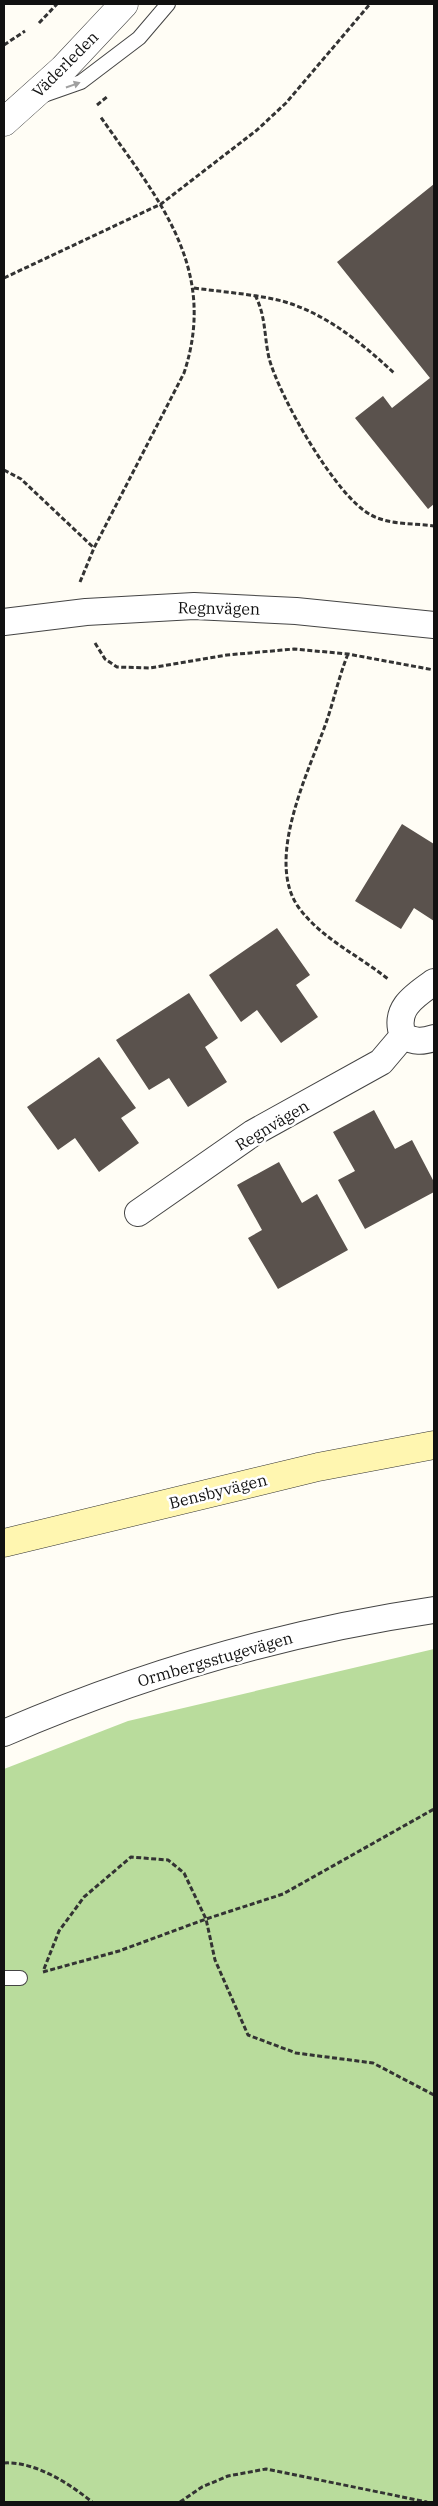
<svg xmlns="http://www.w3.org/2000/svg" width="438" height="2506" viewBox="0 0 438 2506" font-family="'IBM Plex Serif',serif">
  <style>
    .forest { fill: #b9dc9c }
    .building { fill: #5a524d }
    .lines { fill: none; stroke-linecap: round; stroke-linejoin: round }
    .service-casing { stroke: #444; stroke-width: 16 }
    .minor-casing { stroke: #444; stroke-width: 28 }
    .tertiary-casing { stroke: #444; stroke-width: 29 }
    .secondary-casing { stroke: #333; stroke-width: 29 }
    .path { stroke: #333; stroke-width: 3; stroke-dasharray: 5 2.5; stroke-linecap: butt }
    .service { stroke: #fff; stroke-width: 14 }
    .minor { stroke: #fff; stroke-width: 26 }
    .tertiary { stroke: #fff; stroke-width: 28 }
    .secondary { stroke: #fff6b0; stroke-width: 28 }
    .oneway { fill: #a0a0a0 }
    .labels { text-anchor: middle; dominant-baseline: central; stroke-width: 5; stroke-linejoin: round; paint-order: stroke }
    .street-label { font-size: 16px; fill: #111; stroke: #fff }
  </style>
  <rect width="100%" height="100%" fill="#fffdf5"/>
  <path class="forest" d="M434,1649V2502H4V1769L128,1721Z"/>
  <path class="building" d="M434,184V504L428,509L355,418L383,396L392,408L430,378L337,262Z
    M402,824L434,844V921L414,908L401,929L355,901Z
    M277,928L310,975L296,985L318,1017L281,1043L257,1010L241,1022L209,975Z
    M189,993L218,1038L205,1047L227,1082L188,1107L169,1078L149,1090L116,1040Z
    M99,1057L136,1108L121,1118L139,1143L99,1172L75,1138L58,1150L27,1107Z
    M374,1110L395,1149L412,1140L434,1182V1192L365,1229L338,1180L355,1171L333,1132Z
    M279,1162L302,1203L317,1194L348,1250L278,1289L248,1238L262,1230L237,1185Z"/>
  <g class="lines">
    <defs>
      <path id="service" d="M44,95L81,82L139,38L168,4
        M4,1978H20"/>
      <path id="minor" d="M4,622L86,612L194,606L296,611L434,625
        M434,982C414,996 393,1009 403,1036C415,1042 422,1042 434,1038
        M138,1213L253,1133L381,1062L403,1036
        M4,1733C143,1673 284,1632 434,1610"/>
      <path id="tertiary" d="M4,122L63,69L124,4"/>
      <path id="secondary" d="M4,1543L318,1467L434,1445"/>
    </defs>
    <use href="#service" class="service-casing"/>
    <use href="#minor" class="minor-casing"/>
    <use href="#tertiary" class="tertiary-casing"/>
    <use href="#secondary" class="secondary-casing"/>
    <path class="path" d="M39,23L57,4
      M4,45L25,31
      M97,105L108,96
      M4,278L161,204L257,130L286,103L370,4
      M194,288C223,292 253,294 282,301C325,313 362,343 394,373
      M255,295C266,316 264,336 269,358C279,396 336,497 371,515C389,525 414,523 434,526
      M4,470L21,479L94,548
      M80,582L94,548L184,373C219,267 157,198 100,116
      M95,643L105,659L117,667L150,668L227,655L294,649L348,654L434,670
      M348,654C339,676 334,700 326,723C309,771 264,860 299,908C322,939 358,955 388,979
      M44,1969L59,1931L84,1897L131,1857L168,1860L184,1873L206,1919L215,1960L248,2035L296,2053L373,2063L434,2095
      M43,1972L119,1951L206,1919L283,1894L434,1809
      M4,2463C34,2461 69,2483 92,2502
      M180,2502L202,2487L228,2476L266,2469L427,2502"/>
    <use href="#service" class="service"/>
    <use href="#minor" class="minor"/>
    <use href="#tertiary" class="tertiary"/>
    <use href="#secondary" class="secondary"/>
  </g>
  <defs><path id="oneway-solid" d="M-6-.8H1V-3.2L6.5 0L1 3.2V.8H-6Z" transform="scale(1.25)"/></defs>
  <use class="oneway" href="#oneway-solid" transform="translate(73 85) rotate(-19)"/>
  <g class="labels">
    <g class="street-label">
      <text transform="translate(65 64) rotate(-45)">Väderleden</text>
      <text transform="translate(219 608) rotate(1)">Regnvägen</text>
      <text transform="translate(272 1125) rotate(-31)">Regnvägen</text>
      <text transform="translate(218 1491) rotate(-14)">Bensbyvägen</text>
      <text transform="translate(215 1659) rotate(-16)">Ormbergsstugevägen</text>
    </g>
  </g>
  <rect width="438" height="2506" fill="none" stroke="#111111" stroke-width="10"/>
</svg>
